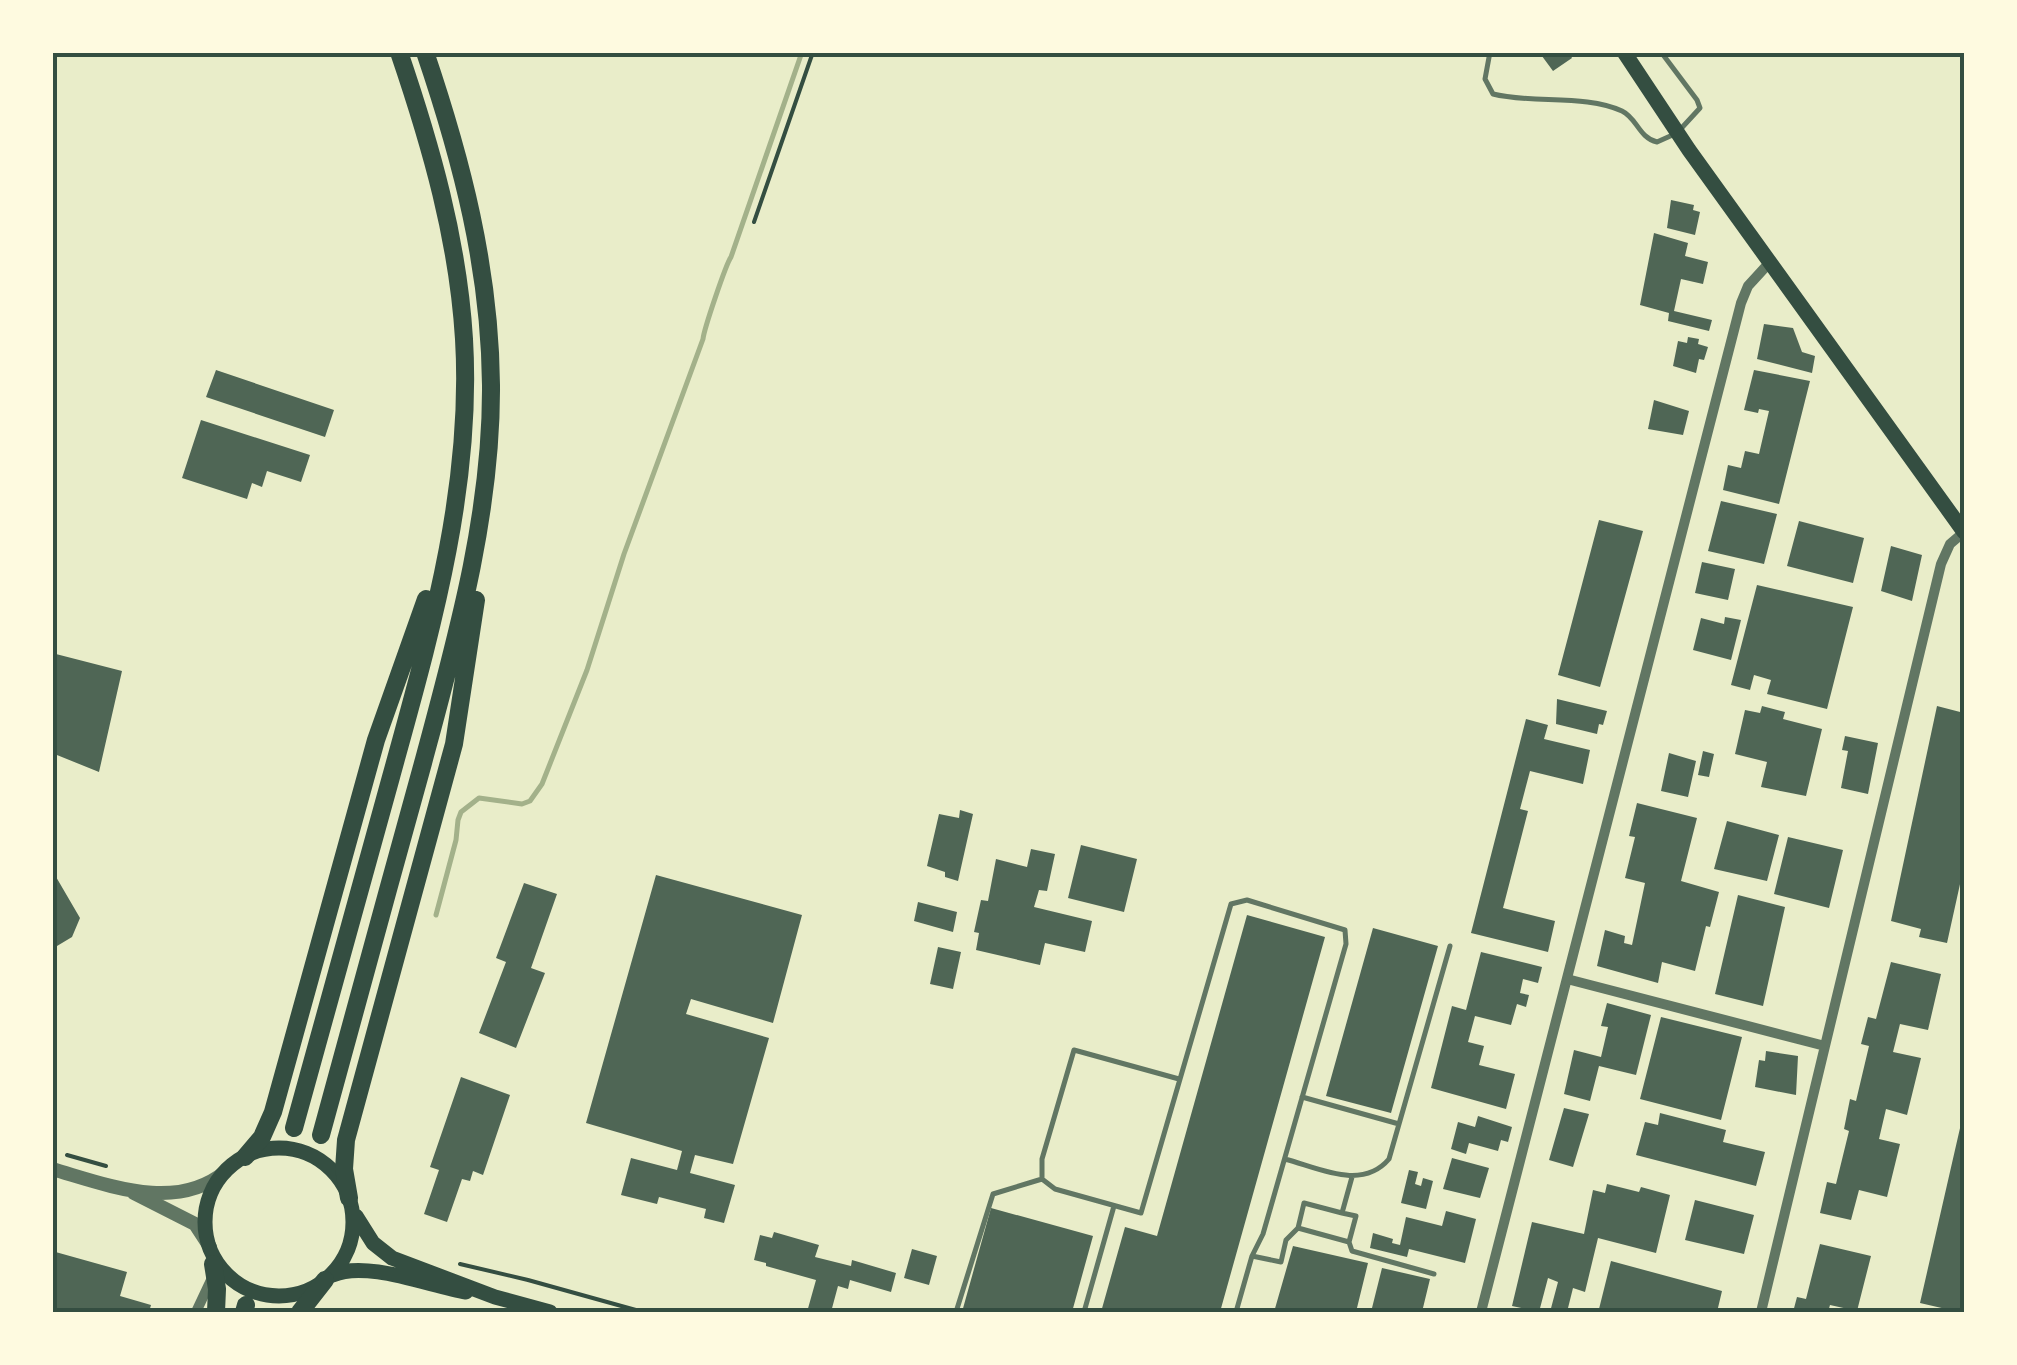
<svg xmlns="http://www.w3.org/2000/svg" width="2017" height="1365" viewBox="0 0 2017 1365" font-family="'Roboto Condensed',sans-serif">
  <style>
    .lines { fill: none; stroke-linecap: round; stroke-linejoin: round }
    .stream { stroke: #a3b18a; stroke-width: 5 }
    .building { fill: #4f6655 }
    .path { stroke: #344e41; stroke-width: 4 }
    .service { stroke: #617663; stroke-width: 5 }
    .minor { stroke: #617663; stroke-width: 10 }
    .tertiary { stroke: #617663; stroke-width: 14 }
    .secondary { stroke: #344e41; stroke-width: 15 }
    .trunk { stroke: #344e41; stroke-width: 18 }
    .neatline { fill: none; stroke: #344e41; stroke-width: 4 }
  </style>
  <rect width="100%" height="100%" fill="#e9edc9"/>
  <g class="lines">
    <path class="stream" d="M436,915L456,840L458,820L461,812L479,798L522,804L530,801L542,784L587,670L624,554L703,339C704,329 726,264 731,257L802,52"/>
  </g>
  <path class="building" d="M1539,52H1569L1572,58L1553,71Z
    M1671,200L1694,205L1693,210L1700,212L1695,235L1667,228Z
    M1654,233L1688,243L1685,256L1708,262L1703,284L1681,279L1674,311L1712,320L1709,331L1668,321L1669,313L1640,305Z
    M1764,324L1793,328L1802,352L1815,356L1812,373L1757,359Z
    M1688,337L1699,339L1698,344L1708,347L1704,360L1699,359L1696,373L1673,366L1678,341L1687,343Z
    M216,370L334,410L325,437L206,397Z
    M1754,370L1810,381L1779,504L1723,490L1728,465L1741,468L1745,451L1759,454L1769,411L1759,409L1758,413L1744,410Z
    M1654,400L1689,411L1683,435L1648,429Z
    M201,420L310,455L301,482L267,471L262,487L252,483L247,499L182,478Z
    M1721,501L1777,514L1764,564L1708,551Z
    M1599,520L1643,531L1600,687L1558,675Z
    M1799,521L1864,538L1853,583L1787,566Z
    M1891,546L1922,555L1912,601L1881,591Z
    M1702,562L1735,569L1728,600L1695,593Z
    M1757,585L1853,607L1827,709L1767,694L1771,680L1754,675L1750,690L1731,685Z
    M1725,617L1741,620L1731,660L1693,650L1701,618L1724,624Z
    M52,653L122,671L99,772L52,753Z
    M1557,699L1607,711L1603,725L1599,724L1597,734L1556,724Z
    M1762,706L1785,712L1783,719L1822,729L1806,796L1761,787L1767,762L1735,754L1745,710L1760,713Z
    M1937,706L1964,713V866L1947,943L1919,937L1921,929L1891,921Z
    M1526,719L1548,725L1544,739L1590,750L1583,784L1530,771L1520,809L1528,811L1503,908L1555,921L1548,952L1471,933Z
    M1845,736L1878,743L1868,794L1841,788L1848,751L1842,750Z
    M1703,751L1714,754L1709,777L1698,775Z
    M1669,753L1696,761L1688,797L1661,791Z
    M1637,803L1697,818L1681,881L1719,892L1710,927L1706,926L1695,971L1662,962L1658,983L1597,966L1605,930L1625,936L1624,943L1632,945L1645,883L1625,878L1635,837L1629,836Z
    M960,810L973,814L958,881L945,877V872L927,866L939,814L959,818Z
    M1727,821L1779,835L1767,881L1714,869Z
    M1788,837L1843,850L1829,908L1774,894Z
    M1081,845L1137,859L1124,912L1068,898Z
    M1031,849L1055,854L1047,891L1039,890L1034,907L1092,921L1085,952L1045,943L1040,965L976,950L979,933L974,932L981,900L988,901L996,859L1027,867Z
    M52,870L80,918L72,937L52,949Z
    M656,875L802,915L773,1023L691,999L686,1014L769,1038L733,1164L695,1155L690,1173L735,1185L724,1223L704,1218L706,1209L659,1197L657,1204L621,1195L631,1158L677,1170L682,1151L586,1123Z
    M524,883L557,894L531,968L545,973L516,1048L479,1033L506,962L496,958Z
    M1738,895L1785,907L1763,1006L1715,994Z
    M918,902L957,912L953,932L914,921Z
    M1247,915L1325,937L1220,1312H1101L1125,1227L1157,1236Z
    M1373,928L1438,946L1391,1113L1326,1096Z
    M938,947L961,952L953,989L930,984Z
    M1481,952L1542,967L1538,983L1523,979L1520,993L1529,995L1526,1007L1517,1004L1511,1025L1475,1016L1468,1042L1484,1046L1479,1065L1515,1074L1506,1109L1431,1088L1452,1006L1466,1010Z
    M1891,962L1941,974L1928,1030L1900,1024L1893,1052L1921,1058L1907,1115L1886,1109L1879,1139L1900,1144L1887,1197L1859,1190L1851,1220L1820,1213L1827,1182L1836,1184L1849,1131L1844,1129L1850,1099L1856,1101L1869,1046L1861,1044L1868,1017L1876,1019Z
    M1607,1003L1651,1015L1636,1075L1599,1066L1590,1101L1564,1094L1574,1050L1601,1057L1608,1027L1601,1026Z
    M1661,1017L1742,1037L1721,1120L1640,1099Z
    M1766,1051L1798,1056L1796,1095L1755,1087L1759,1060L1765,1061Z
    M461,1077L510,1095L483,1175L473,1171L470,1181L462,1179L447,1222L424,1214L439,1170L430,1167Z
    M1564,1108L1589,1114L1573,1167L1549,1160Z
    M1660,1113L1726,1130L1723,1142L1765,1152L1756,1186L1636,1155L1645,1122L1658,1125Z
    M1963,1115L1964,1312H1959L1920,1303Z
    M1478,1116L1512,1127L1508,1142L1501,1140L1498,1151L1469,1143L1466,1154L1451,1149L1458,1122L1475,1127Z
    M1452,1158L1489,1168L1480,1198L1443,1189Z
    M1409,1170L1418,1172L1415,1184L1421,1186L1423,1178L1433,1181L1426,1209L1401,1203Z
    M1607,1184L1639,1192L1641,1187L1670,1195L1656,1253L1598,1238L1585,1292L1573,1288L1567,1312H1550L1558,1282L1548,1278L1539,1312L1512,1306L1532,1222L1584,1234L1593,1190L1605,1193Z
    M1695,1200L1754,1215L1744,1254L1685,1240Z
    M991,1208L1093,1236L1072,1312H962Z
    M1446,1211L1476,1219L1465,1263L1409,1249L1407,1257L1370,1248L1373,1233L1393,1239L1392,1243L1400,1245L1406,1217L1442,1226Z
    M774,1232L819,1245L815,1257L851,1266L852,1260L896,1273L891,1292L850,1280L848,1289L838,1286L831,1312H807L816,1280L766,1266V1263L754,1260L760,1235L772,1238Z
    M1820,1244L1871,1256L1857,1311L1830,1305L1828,1312H1793L1797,1297L1806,1299Z
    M1293,1246L1368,1263L1356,1312H1274Z
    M912,1249L937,1256L929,1285L904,1278Z
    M52,1251L127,1272L120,1296L151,1305L149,1312H52Z
    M1611,1261L1722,1291L1717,1312H1612L1599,1309Z
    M1382,1268L1430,1279L1422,1312H1371Z"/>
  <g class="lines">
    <path class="path" d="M754,222L813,52
      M67,1155L106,1166
      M460,1264L528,1280L643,1312"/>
    <path class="service" d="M1490,52L1485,79L1493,94C1532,104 1586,94 1622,111C1637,118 1639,138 1657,142L1677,133L1700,108L1697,100L1661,52
      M1179,1079L1074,1050L1042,1159V1179L1055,1189L1141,1213L1231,904L1247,900L1345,930L1346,944L1263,1234L1252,1256L1236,1312
      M1302,1097L1399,1124
      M1285,1159C1319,1168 1362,1191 1389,1159L1450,946
      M1352,1177L1342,1213L1304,1203L1298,1228L1349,1242L1352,1251L1434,1274
      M1342,1213L1356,1216L1349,1242
      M1252,1256L1281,1262L1286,1240L1298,1228
      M956,1312L993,1194L1042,1179
      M1084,1312L1114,1206"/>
    <path class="minor" d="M1567,979L1825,1046
      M196,1312L212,1278
      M1481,1312L1741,303L1748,286L1770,262
      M1761,1312L1941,564L1950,544L1964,532"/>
    <path class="tertiary" d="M52,1169C108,1185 176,1213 226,1171
      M134,1193L195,1224L210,1247"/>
    <path class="secondary" d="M1624,52L1689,150L1964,532
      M205 1222a74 74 0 1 1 148 0a74 74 0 1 1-148 0Z
      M356,1216L373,1243L392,1258L495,1297L550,1312
      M333,1275C366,1260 430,1286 466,1292"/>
    <path class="trunk" d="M294,1128C327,1011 359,894 391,777C430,635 473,489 464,339C458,240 431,146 399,52
      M321,1135C354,1011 389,887 423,763C456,640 492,514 491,385C490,269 462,161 425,52
      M245,1157L262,1137L273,1112L376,740L426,599
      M349,1198L344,1169L346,1140L454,744L476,600
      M213,1264L217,1289L216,1312
      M244,1312L246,1305
      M300,1312L325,1280"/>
  </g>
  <rect width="2017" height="1365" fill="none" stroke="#fefae0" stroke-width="110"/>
  <rect x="55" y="55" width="1907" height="1255" class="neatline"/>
</svg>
